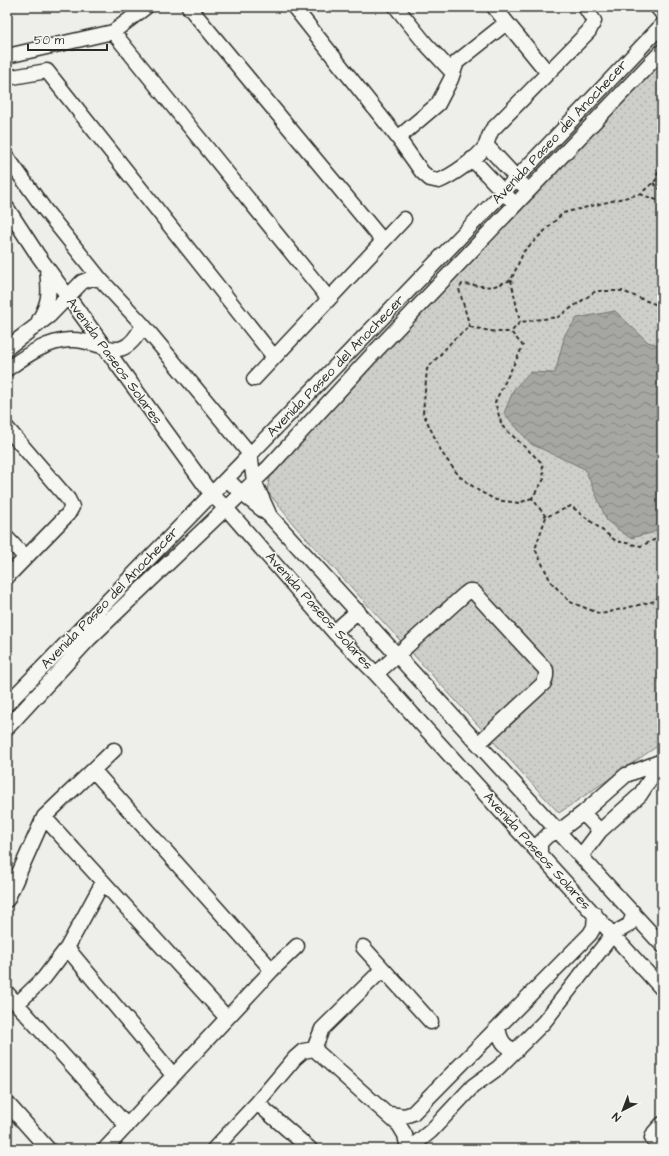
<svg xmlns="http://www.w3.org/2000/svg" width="669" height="1156" viewBox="0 0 669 1156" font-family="'Architects Daughter',sans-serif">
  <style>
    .green { fill: url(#green-dots); stroke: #7c7c7a }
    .water { fill: url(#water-waves); stroke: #757573 }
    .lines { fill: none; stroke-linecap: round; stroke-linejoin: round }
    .minor-casing { stroke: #2b2b2b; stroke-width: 17 }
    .path { stroke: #2b2b2b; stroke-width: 2; stroke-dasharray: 4 3; stroke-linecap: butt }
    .minor { stroke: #f6f6f2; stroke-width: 14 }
    .labels { text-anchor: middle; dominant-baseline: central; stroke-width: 3; stroke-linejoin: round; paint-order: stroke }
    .street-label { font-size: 14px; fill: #2b2b2b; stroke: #f6f6f2 }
  </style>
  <defs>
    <pattern id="green-dots" width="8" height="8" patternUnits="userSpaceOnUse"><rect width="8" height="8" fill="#cececa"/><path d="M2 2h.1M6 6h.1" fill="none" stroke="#b1b1ae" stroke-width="1.8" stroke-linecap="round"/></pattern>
    <pattern id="water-waves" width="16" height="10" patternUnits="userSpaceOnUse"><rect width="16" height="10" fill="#a6a6a3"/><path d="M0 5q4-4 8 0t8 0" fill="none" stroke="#878785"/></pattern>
  </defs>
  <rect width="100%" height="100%" fill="#eeeeea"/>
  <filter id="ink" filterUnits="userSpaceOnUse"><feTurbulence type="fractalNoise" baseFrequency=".025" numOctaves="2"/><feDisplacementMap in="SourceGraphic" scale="8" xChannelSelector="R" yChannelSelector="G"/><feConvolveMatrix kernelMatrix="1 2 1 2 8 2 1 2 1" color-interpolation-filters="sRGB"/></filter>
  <g filter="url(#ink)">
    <path class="green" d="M662,52V743L559,813L295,526L267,491L270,474Z"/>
    <path class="water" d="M615,311L648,342L662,346V526L652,533L630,538L607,521L585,469L531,444L504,413L514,389L530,372L555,373L565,334L577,318Z"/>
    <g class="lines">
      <defs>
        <path id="minor" d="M189,7L383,241
          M294,7L398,138L422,172L430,179L439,181C451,176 480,157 486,145C488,140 489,135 492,130L589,31L594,21L585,7
          M396,7L425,43L453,73
          M494,7L548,73
          M657,7L662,13
          M113,32L329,299
          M7,56L113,32L146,7
          M7,78L47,71L274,357
          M398,138L438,104L451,79L457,62L506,23
          M486,145L523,185
          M7,157L45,210L101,280L143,325L250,454L254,481L269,514
          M472,159L509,198
          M7,208L37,254L212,495L226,508L334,632L376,674L662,989
          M39,320C51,300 49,291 47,269
          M7,348L49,316L82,282L92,278L101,280
          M7,369C26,356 46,341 70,340C103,338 120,370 143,325
          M254,379L404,219
          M7,428L68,499L72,507L68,514L7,577
          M227,479L241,493L269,515L662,945
          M7,538L25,557
          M334,632L358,611
          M376,674L465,594L469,591H473L546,670V676L544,683L479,743
          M7,704C227,479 446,254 662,25
          M7,728L89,639L269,467L370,357L662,51
          M93,770L272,970
          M583,813L600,831
          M44,817L227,1018
          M540,856V843L548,835L558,832L583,813L626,775L662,761
          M581,856L600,831L640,795L662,761
          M7,900L44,817L114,750
          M363,947L431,1022
          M67,948L173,1075
          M7,993L127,1126
          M17,1004L44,978L67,948L103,882
          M498,1027C500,1040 504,1048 517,1050
          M314,1049L322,1029L383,969
          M7,1103L48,1149
          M257,1103L310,1149
          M389,1114L405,1116L413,1113L590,934L594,927L595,914
          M105,1149L272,970L297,946
          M214,1149L257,1103L295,1058L303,1051L314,1049L399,1125L405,1135L408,1149
          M409,1149L431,1131L473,1086L498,1068L544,1022L613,934L629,925L632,919L633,912
          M658,1149L652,1138L654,1133L662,1124"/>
      </defs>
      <use href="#minor" class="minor-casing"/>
      <path class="path" d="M653,183L662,191
        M640,194L662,202
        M511,280L520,322
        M662,307L622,291H596L558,317L520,322L511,332L523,346L495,402L502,426L542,463L544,479L532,498L546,517L571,506L616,541L641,546L662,536
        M470,327L496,332H511
        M532,498L519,503L496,500L479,491L459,476L442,453L423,413L427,369L455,338L470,327L459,289L462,284L492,287L511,280L524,251L563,213L640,194L656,180L662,156
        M546,517L535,549L551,582L570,602L601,614L655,601L662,594"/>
      <use href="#minor" class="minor"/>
    </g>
  </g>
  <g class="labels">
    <g class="street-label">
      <text transform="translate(560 132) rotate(-47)">Avenida Paseo del Anochecer</text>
      <text transform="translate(114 361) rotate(54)">Avenida Paseos Solares</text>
      <text transform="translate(336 366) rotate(-46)">Avenida Paseo del Anochecer</text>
      <text transform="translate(110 598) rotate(-46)">Avenida Paseo del Anochecer</text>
      <text transform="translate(319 611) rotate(48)">Avenida Paseos Solares</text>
      <text transform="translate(537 851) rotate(48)">Avenida Paseos Solares</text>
    </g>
  </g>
  <rect width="669" height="1156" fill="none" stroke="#f6f6f2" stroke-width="24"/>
  <rect x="12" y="12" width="645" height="1132" fill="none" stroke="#2b2b2b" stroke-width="1.5" filter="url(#ink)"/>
  <g transform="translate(623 1110) rotate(222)" stroke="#f6f6f2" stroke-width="3" paint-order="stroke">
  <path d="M0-3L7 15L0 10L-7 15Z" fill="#2b2b2b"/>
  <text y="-6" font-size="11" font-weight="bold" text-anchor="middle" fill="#2b2b2b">N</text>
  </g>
  <path d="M28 44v6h79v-6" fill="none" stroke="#2b2b2b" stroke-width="2"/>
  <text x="34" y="44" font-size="12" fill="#2b2b2b" stroke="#f6f6f2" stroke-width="3" paint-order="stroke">50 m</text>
</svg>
